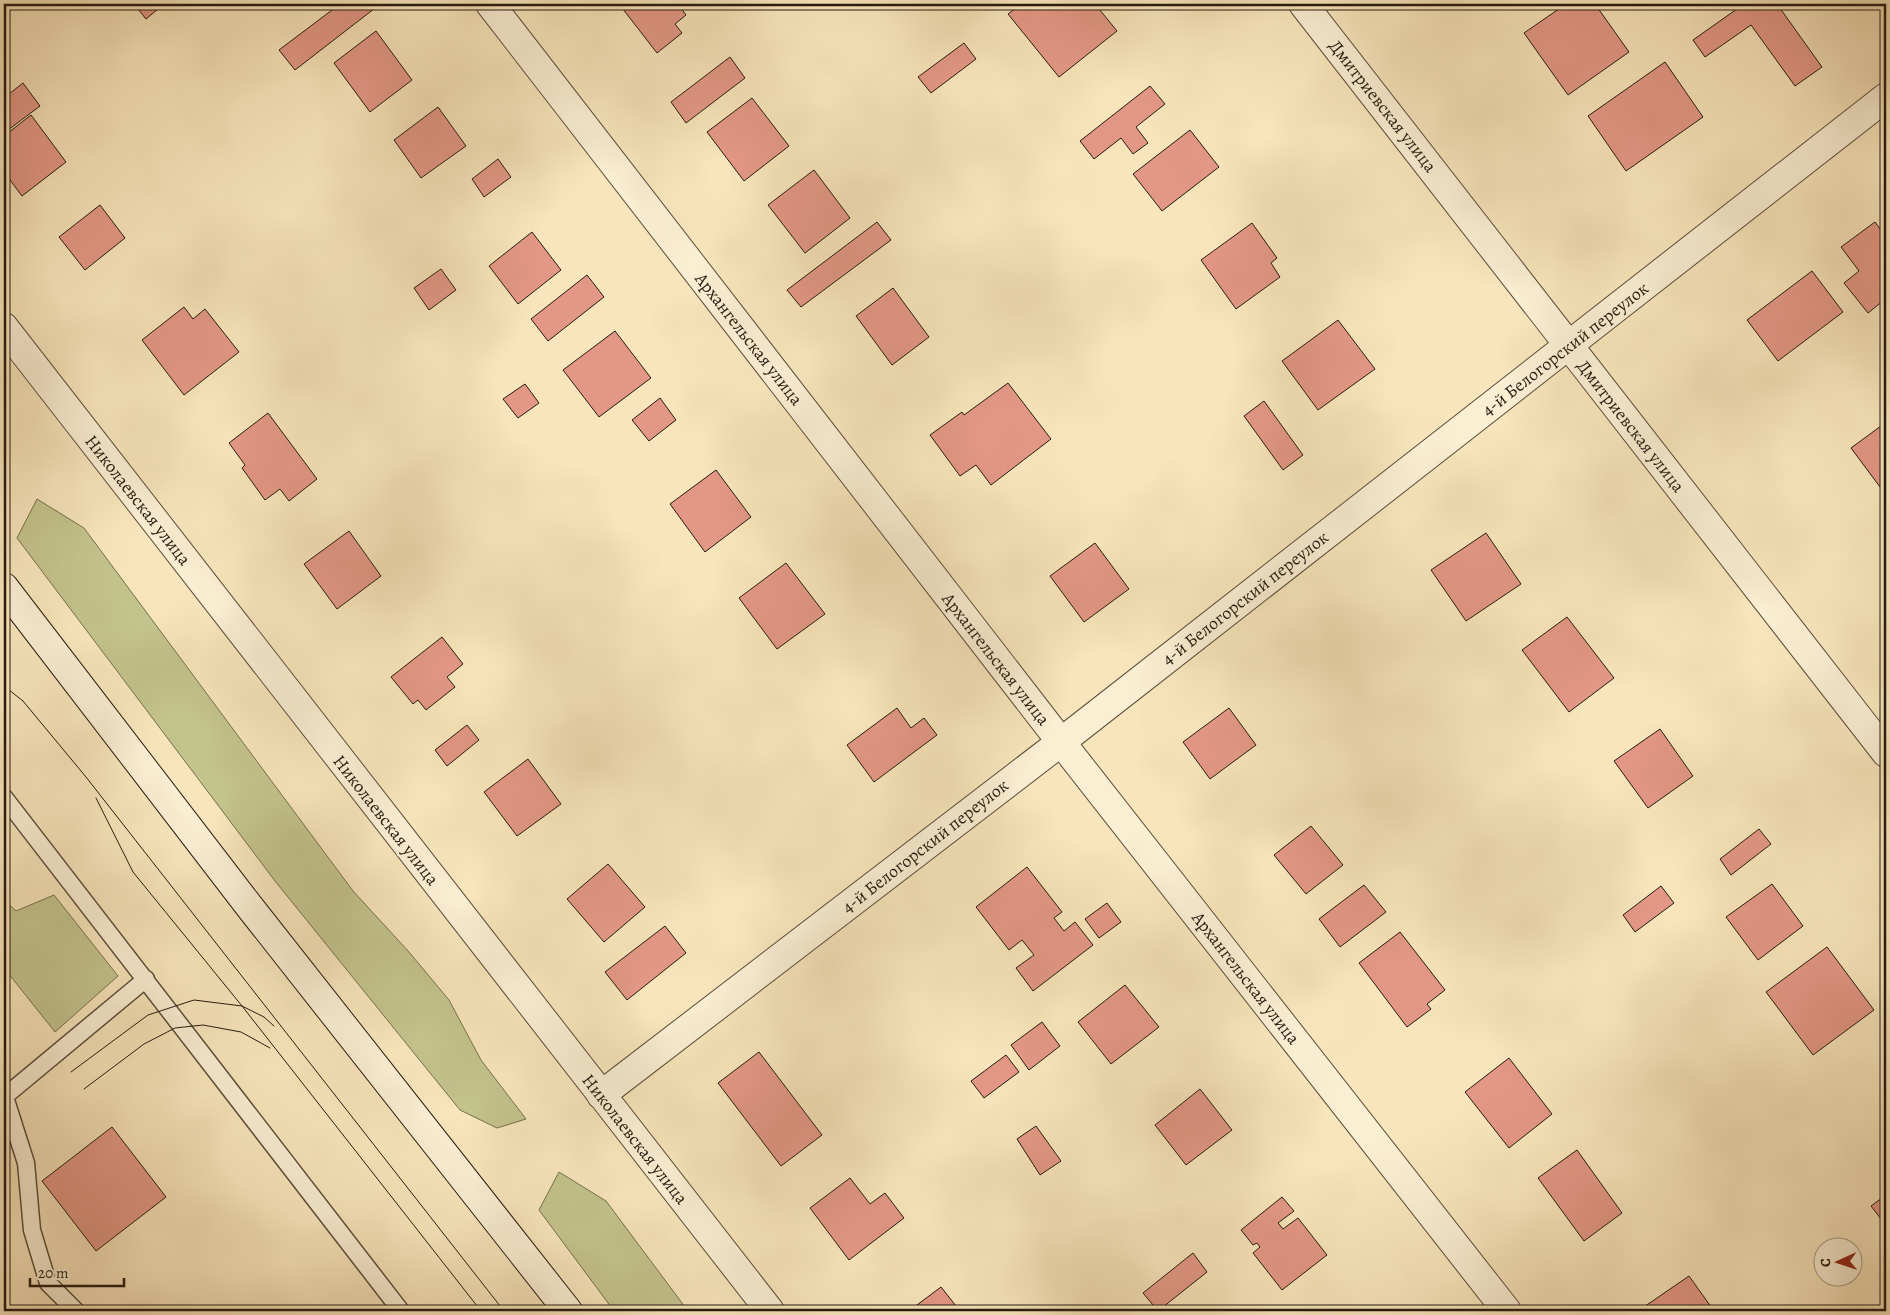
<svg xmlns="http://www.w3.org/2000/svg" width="1890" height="1315" viewBox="0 0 1890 1315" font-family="Alegreya,serif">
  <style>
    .green { fill: #c3c38c; stroke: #746f4e }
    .building { fill: #e39885; stroke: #251b10 }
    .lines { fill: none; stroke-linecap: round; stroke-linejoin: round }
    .lane-casing { stroke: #5a4e3b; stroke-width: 19 }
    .street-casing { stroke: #5a4e3b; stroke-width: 30 }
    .secondary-casing { stroke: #251b10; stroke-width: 30 }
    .lane { stroke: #faeed3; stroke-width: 16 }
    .street { stroke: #faeed3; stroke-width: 28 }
    .secondary { stroke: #faeed3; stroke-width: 28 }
    .tram { stroke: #251b10; stroke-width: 1 }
    .labels { text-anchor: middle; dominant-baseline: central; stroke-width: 5; stroke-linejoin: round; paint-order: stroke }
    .street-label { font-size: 18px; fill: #251b10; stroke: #faeed3 }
  </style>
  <rect width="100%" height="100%" fill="#f8e5bb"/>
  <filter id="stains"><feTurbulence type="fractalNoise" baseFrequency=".004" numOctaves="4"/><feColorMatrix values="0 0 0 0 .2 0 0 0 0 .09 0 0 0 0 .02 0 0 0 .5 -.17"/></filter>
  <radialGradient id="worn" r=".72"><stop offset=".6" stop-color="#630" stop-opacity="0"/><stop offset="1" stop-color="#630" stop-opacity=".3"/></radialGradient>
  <path class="green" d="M37,499L84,528L353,891L409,952L449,1000L481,1060L526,1119L497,1128L460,1110L275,881L17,538Z
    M54,895L118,976L55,1032L4,968V900L16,911Z
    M559,1172L606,1201L688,1311H614L539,1210Z"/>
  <path class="building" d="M134,4H164L146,19Z
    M340,4L379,5L295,70L279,50Z
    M619,4H678L686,15L675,24L682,33L657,53Z
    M1021,4H1095L1117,31L1059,77L1008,14Z
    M1566,4H1595L1629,52L1568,95L1524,33Z
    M1744,4H1777L1822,67L1795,86L1751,25L1705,57L1693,40Z
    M376,31L412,80L370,112L334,63Z
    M964,43L976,59L931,93L918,77Z
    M730,57L745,78L686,123L671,102Z
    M1665,62L1703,117L1626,171L1588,116Z
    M23,83L40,106L4,133V98Z
    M1150,86L1165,104L1136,127L1148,143L1133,154L1121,138L1094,159L1080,141Z
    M752,98L789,146L744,181L707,132Z
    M438,107L466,146L421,178L394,140Z
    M31,115L66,162L22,196L4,172V136Z
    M1190,130L1219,167L1162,211L1133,174Z
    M498,159L511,177L484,197L472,179Z
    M814,170L850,218L805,253L768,205Z
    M100,205L125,238L85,270L59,237Z
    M877,222L891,240L801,307L787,290Z
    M1875,222L1886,237V306L1883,301L1868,313L1844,283L1859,271L1841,247Z
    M1252,223L1277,258L1271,263L1280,277L1236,309L1201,260Z
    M532,232L561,270L518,304L489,266Z
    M441,269L456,290L429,310L414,288Z
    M1812,271L1843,312L1778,361L1747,320Z
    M587,275L604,297L548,341L531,319Z
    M893,288L929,337L892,365L856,316Z
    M184,307L193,319L205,309L239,352L184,395L142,340Z
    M1338,320L1375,369L1318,410L1282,361Z
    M615,331L651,378L599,417L563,370Z
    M1008,383L1051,439L991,485L976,465L960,476L930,435L962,412L964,415Z
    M525,384L539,403L518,418L503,399Z
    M660,398L676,420L649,441L632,420Z
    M1264,401L1303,455L1283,470L1244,416Z
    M268,413L317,479L289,501L280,489L265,500L242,468L245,465L229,443Z
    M1881,426L1886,433V495L1851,448Z
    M716,470L751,517L705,552L670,504Z
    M349,531L381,576L337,609L304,564Z
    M1486,533L1521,584L1466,621L1431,570Z
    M1095,543L1129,589L1084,622L1050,576Z
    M786,563L825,614L777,649L739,598Z
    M1567,617L1614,678L1569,712L1522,650Z
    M442,637L463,664L447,677L455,687L426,710L418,700L413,704L391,677Z
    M897,708L911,728L924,718L937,735L874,782L847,745Z
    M1229,708L1256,745L1210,779L1183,742Z
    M467,725L479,740L447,766L435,750Z
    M1660,729L1693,776L1648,808L1614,761Z
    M528,759L561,804L517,836L484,792Z
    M1311,826L1343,865L1306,894L1274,855Z
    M1759,829L1771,844L1731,875L1720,859Z
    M608,864L645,907L604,942L567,899Z
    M1027,867L1062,912L1054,918L1064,931L1075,922L1093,945L1033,991L1016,968L1034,955L1022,940L1009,950L976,907Z
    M1772,884L1803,926L1758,960L1726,917Z
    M1364,885L1386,912L1340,947L1319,919Z
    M1661,886L1674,903L1635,932L1623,915Z
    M1107,903L1121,922L1099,938L1085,919Z
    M665,926L686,953L627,1000L605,972Z
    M1400,932L1445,990L1427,1004L1431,1009L1407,1027L1359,963Z
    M1827,947L1874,1010L1813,1055L1766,992Z
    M1125,985L1159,1027L1111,1064L1078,1022Z
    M1042,1022L1060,1046L1029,1070L1011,1045Z
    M759,1052L822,1135L781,1166L718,1083Z
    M1006,1055L1019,1072L984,1098L971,1081Z
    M1509,1058L1552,1114L1509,1148L1465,1092Z
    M1200,1089L1232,1130L1186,1165L1155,1125Z
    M1036,1126L1061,1161L1040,1175L1017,1139Z
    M112,1127L166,1197L96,1251L42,1181Z
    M1577,1150L1622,1213L1584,1241L1538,1178Z
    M850,1178L870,1204L885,1193L904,1218L849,1260L810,1208Z
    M1886,1195V1221L1884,1223L1871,1206Z
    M1282,1197L1294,1211L1278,1223L1283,1229L1298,1218L1327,1255L1282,1290L1253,1253L1260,1247L1257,1243L1253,1245L1241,1230Z
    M1193,1253L1207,1272L1158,1311L1143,1293Z
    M1689,1276L1714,1311H1638Z
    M941,1287L960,1311H909Z"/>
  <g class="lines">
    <defs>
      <path id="lane" d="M4,797L401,1311
        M4,1094L26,1163L32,1230L48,1283L76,1311
        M4,1097L146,979"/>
      <path id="street" d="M490,4L1061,742L1507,1311
        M1303,4L1886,753
        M4,327L770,1311
        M601,1095L1061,742L1886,97"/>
      <path id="secondary" d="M4,587L249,906L568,1311"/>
    </defs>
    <use href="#lane" class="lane-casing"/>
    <use href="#street" class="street-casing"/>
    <use href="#secondary" class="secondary-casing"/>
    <use href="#lane" class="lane"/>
    <use href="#street" class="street"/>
    <use href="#secondary" class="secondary"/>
    <path class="tram" d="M4,686L23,701L86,777L504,1311
      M96,798L133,872L242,1006L481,1311
      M71,1072L148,1015L194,1000L242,1006L264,1017L274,1026
      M84,1089L144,1044L175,1028L203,1025L241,1032L270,1048"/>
  </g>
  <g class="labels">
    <g class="street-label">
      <text transform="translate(1383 106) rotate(52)">Дмитриевская улица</text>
      <text transform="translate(749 339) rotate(52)">Архангельская улица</text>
      <text transform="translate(1565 349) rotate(-38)">4-й Белогорский переулок</text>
      <text transform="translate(1631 426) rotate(52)">Дмитриевская улица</text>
      <text transform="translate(138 500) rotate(52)">Николаевская улица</text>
      <text transform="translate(1245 598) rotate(-38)">4-й Белогорский переулок</text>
      <text transform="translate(996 659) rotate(52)">Архангельская улица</text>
      <text transform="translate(386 820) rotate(52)">Николаевская улица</text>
      <text transform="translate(925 846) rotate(-38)">4-й Белогорский переулок</text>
      <text transform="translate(1246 978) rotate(52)">Архангельская улица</text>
      <text transform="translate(635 1139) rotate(52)">Николаевская улица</text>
    </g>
  </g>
  <rect width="1890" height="1315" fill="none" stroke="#f8e5bb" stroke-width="20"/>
  <rect x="5" y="5" width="1880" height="1305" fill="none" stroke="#251b10" stroke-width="2.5"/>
  <rect x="10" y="10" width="1870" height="1295" fill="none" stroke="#251b10"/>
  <g transform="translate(1838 1262) rotate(267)"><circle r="24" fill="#faeed3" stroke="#a59a85"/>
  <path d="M0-4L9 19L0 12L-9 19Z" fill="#8f2418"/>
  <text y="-8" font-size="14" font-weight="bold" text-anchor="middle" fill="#251b10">С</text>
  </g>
  <path d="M30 1278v8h94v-8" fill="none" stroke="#251b10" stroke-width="2.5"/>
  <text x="38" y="1278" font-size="15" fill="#251b10" stroke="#faeed3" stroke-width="4" paint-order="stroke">20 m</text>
  <rect width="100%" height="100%" filter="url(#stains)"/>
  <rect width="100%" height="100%" fill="url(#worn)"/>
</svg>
